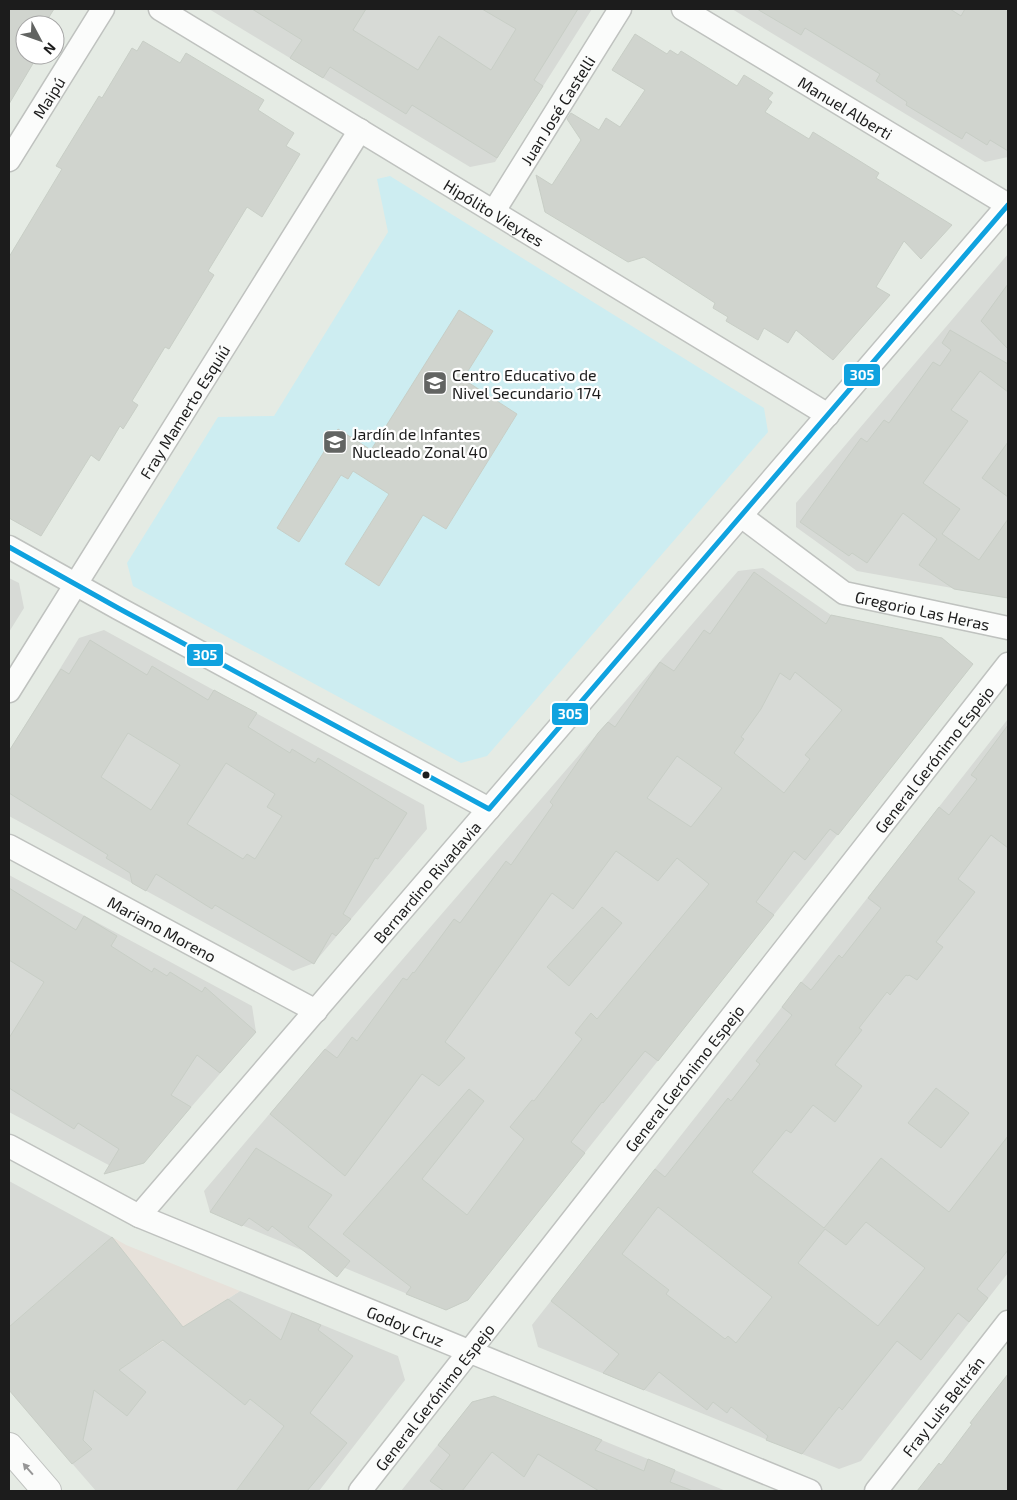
<svg xmlns="http://www.w3.org/2000/svg" width="1017" height="1500" viewBox="0 0 1017 1500" font-family="'Exo 2',sans-serif">
  <style>
    .residential { fill: #d7dad6 }
    .industrial { fill: #e7e1da }
    .park { fill: #cdedf1 }
    .building { fill: #d0d4ce; stroke: #c8cec6; fill-rule: evenodd }
    .lines { fill: none; stroke-linecap: round; stroke-linejoin: round }
    .minor-casing { stroke: #bfc2bf; stroke-width: 25 }
    .tertiary-casing { stroke: #bfc2bf; stroke-width: 30 }
    .minor { stroke: #fbfcfb; stroke-width: 22 }
    .tertiary { stroke: #fbfcfb; stroke-width: 28 }
    .bus-1-casing { stroke: #fff; stroke-width: 9 }
    .bus-1 { stroke: #0fa2df; stroke-width: 5 }
    .oneway { fill: #979797 }
    .bus-dot { fill: #1c1c1c; stroke: #fff; stroke-width: 2 }
    .labels { text-anchor: middle; dominant-baseline: central; stroke-width: 4.5; stroke-linejoin: round; paint-order: stroke }
    .street-label { font-size: 16px; fill: #1c1c1c; stroke: #fff }
    .poi-label { font-size: 16px; fill: #1c1c1c; stroke: #fff; text-anchor: start }
    .line-badge { stroke: #fff; stroke-width: 2 }
    .badge-label { font-size: 14px; text-anchor: middle; font-weight: bold; fill: #fff }
  </style>
  <rect width="100%" height="100%" fill="#e5ebe4"/>
  <path class="residential" d="M209,9H592L495,162L470,167Z
    M732,9H1008V157L985,162Z
    M1008,254V598L857,571L796,527V503Z
    M763,568L831,615L942,638L973,664L468,1300L446,1310L210,1212L204,1191L300,1078L738,571Z
    M9,578L19,583L24,608L9,632Z
    M104,630L424,805L427,829L314,963L293,971L9,816V751L79,638Z
    M1008,719V1273L861,1461L839,1469L538,1347L532,1325Z
    M9,875L252,1006L256,1032L142,1164L118,1170L9,1112Z
    M9,1181L112,1237L9,1327Z
    M240,1291L398,1356L405,1380L319,1491H96L37,1423Z
    M494,1396L648,1459L726,1491H401L472,1402Z"/>
  <path class="industrial" d="M112,1237L126,1245L240,1291L37,1423L9,1390V1327Z"/>
  <path class="park" d="M390,176L764,408L768,432L487,756L461,763L133,586L127,563L218,417L274,416L388,232L377,179Z"/>
  <path class="building" d="M9,9H54L44,25H25V55H38L9,104Z
    M252,9H366L353,30L418,70L439,36L491,70L516,29L482,9H578L534,80L543,86L497,158L412,105L406,114L330,67L323,78L290,58L302,40Z
    M757,9H950L961,16L965,9H1008V151L990,140L987,145L966,132L962,139L906,105L907,102L876,81L880,74L805,28L801,35Z
    M635,34L667,54L670,50L678,55L681,51L737,86L744,75L773,93L768,99L772,102L765,112L809,139L813,132L879,173L876,178L952,225L921,259L904,241L876,287L890,295L833,360L796,330L788,343L764,328L758,340L726,321L728,317L713,308L715,303L644,257L628,262L545,212L536,175L552,185L581,140L567,119L571,113L599,130L606,118L620,127L645,90L612,70Z
    M143,41L180,63L186,53L264,100L258,110L294,133L286,146L300,154L262,217L247,207L208,271L214,275L169,349L165,347L132,401L138,405L123,429L120,426L99,461L91,455L41,536L9,518V257L62,169L56,166L99,96L102,98L132,48L137,51Z
    M1008,284V349L981,321Z
    M459,310L493,331L463,379L517,414L446,529L423,515L379,586L345,564L389,494L353,471L348,479L341,475L299,542L277,528L338,429L371,450Z
    M950,330L1008,364V392L980,371L951,410L968,421L923,483L960,509L942,534L979,560L1008,519V598L954,589L919,565L937,539L903,513L867,563L852,553L849,556L800,522L861,438L867,442L884,420L889,423L933,362L940,366L951,350L942,343Z
    M1008,442V497L982,478Z
    M754,572L826,624L831,615L942,638L973,664L838,835L830,829L805,860L794,851L756,902L774,915L658,1061L645,1051L603,1103L602,1102L571,1142L585,1153L468,1300L446,1310L406,1294L411,1287L343,1234L469,1089L484,1101L422,1179L467,1215L524,1139L510,1127L532,1100L534,1101L582,1039L575,1033L591,1013L597,1019L709,884L677,858L658,881L616,851L573,909L552,893L445,1042L465,1058L439,1086L422,1074L345,1176L270,1114L325,1049L337,1058L352,1037L357,1041L403,978L407,980L413,972L414,973L454,919L460,923L506,861L511,865L553,805L550,802L598,733L608,722L615,727L660,662L674,671L704,630L710,634ZM795,672L842,710L805,755L810,759L784,793L734,753L744,739L741,737L761,709L780,673L790,680ZM677,756L722,788L691,827L647,798Z
    M90,640L147,675L152,666L208,700L214,690L223,695L257,713L248,727L290,753L292,749L315,763L318,758L407,813L378,859L375,858L343,914L351,919L336,936L332,933L314,964L215,905L212,909L156,874L146,891L132,883L130,873L106,858L108,855L9,793V751L61,669L69,674ZM128,733L180,765L151,810L101,777ZM226,763L275,794L267,807L282,816L255,859L247,854L243,859L187,824Z
    M1008,725V848L991,835L958,879L975,892L936,942L943,947L917,980L909,975L908,976L906,975L890,995L887,992L859,1028L862,1030L835,1065L862,1086L835,1122L813,1105L791,1133L786,1130L752,1172L824,1228L881,1158L949,1212L1008,1136V1250L977,1289L988,1298L969,1322L958,1313L921,1360L897,1341L842,1410L839,1407L802,1454L766,1440L768,1436L731,1407L727,1413L713,1402L707,1410L659,1372L644,1390L603,1373L619,1354L551,1301L655,1169L665,1177L728,1098L731,1101L760,1064L756,1061L792,1015L782,1007L801,982L811,990L839,955L842,958L881,908L868,898L939,807L949,815L977,779L971,775ZM658,1207L772,1297L736,1343L728,1336L725,1339L666,1294L669,1290L622,1254ZM866,1222L925,1268L878,1326L798,1263L825,1229L846,1245Z
    M9,888L76,930L84,916L117,936L111,946L152,972L154,968L167,976L170,972L202,992L205,987L256,1032L220,1073L197,1055L171,1095L191,1107L144,1163L104,1174L119,1149L78,1123L74,1129L9,1088V1038L44,982L9,960Z
    M602,907L622,923L569,986L547,967Z
    M936,1088L969,1113L941,1148L908,1123Z
    M256,1148L332,1195L308,1227L350,1261L337,1277L272,1226L268,1231L249,1218L242,1226L210,1212Z
    M112,1237L183,1327L228,1299L281,1340L292,1313L321,1325L318,1330L353,1356L310,1413L347,1443L307,1491H236L284,1426L250,1399L245,1405L163,1340L119,1370L146,1392L127,1416L94,1390L83,1440L92,1449L72,1464L9,1390V1327Z
    M1008,1374V1491H917L939,1463L941,1465L972,1424L970,1423Z
    M494,1396L602,1440L595,1450L644,1471L648,1459L675,1470L670,1482L693,1491H599L538,1454L524,1477L492,1452L462,1491H444L430,1481L450,1455L438,1445L472,1402Z"/>
  <g class="lines">
    <defs>
      <g id="minor">
        <path id="s1" d="M160,9L828,415"/>
        <path id="s2" d="M683,9L1008,205"/>
        <path id="s3" d="M9,160L103,9"/>
        <path id="s4" d="M494,211L620,9"/>
        <path id="s5" d="M741,516L844,593L1008,628"/>
        <path d="M9,547L118,608L489,809"/>
        <path id="s6" d="M9,691L360,130"/>
        <path id="s7" d="M9,846L316,1011"/>
        <path id="s8" d="M9,1146L139,1216L810,1491"/>
        <path id="s9" d="M139,1216L1008,205"/>
        <path id="s10" d="M360,1491L1008,664"/>
        <path id="s11" d="M876,1491L1008,1322"/>
      </g>
      <path id="tertiary" d="M9,1447L47,1491"/>
    </defs>
    <use href="#minor" class="minor-casing"/>
    <use href="#tertiary" class="tertiary-casing"/>
    <use href="#minor" class="minor"/>
    <use href="#tertiary" class="tertiary"/>
    <defs>
      <path id="bus-1" d="M9,547L118,608L489,809L1008,205"/>
    </defs>
    <use href="#bus-1" class="bus-1-casing"/>
    <use href="#bus-1" class="bus-1"/>
  </g>
  <defs><path id="oneway-solid" d="M-6-.8H1V-3.2L6.5 0L1 3.2V.8H-6Z" transform="scale(1.25)"/></defs>
  <use class="oneway" href="#oneway-solid" transform="translate(28 1469) rotate(-131)"/>
  <defs>
    <symbol id="school-square" viewBox="-11 -11 22 22"><rect x="-9" y="-9" width="18" height="18" rx="4" fill="#626462" stroke="#fff"/><path d="M0-5L7-2L0 1L-7-2ZM-4 1L0 2.5L4 1V4Q0 6-4 4Z" fill="#fff"/></symbol>
  </defs>
  <g fill-rule="evenodd">
    <use href="#school-square" x="421" y="369" width="28" height="28"/>
    <use href="#school-square" x="321" y="428" width="28" height="28"/>
  </g>
  <circle class="bus-dot" cx="426" cy="775" r="4.5"/>
  <g class="labels">
    <g class="street-label">
      <text stroke="none"><textPath href="#s3" startOffset="74">Maipú</textPath></text>
      <text stroke="none"><textPath href="#s2" startOffset="190">Manuel Alberti</textPath></text>
      <text stroke="none"><textPath href="#s4" startOffset="119">Juan José Castelli</textPath></text>
      <text stroke="none"><textPath href="#s1" startOffset="391">Hipólito Vieytes</textPath></text>
      <text stroke="none"><textPath href="#s6" startOffset="330">Fray Mamerto Esquiú</textPath></text>
      <text stroke="none"><textPath href="#s5" startOffset="209">Gregorio Las Heras</textPath></text>
      <text stroke="none"><textPath href="#s10" startOffset="930">General Gerónimo Espejo</textPath></text>
      <text stroke="none"><textPath href="#s9" startOffset="441">Bernardino Rivadavia</textPath></text>
      <text stroke="none"><textPath href="#s7" startOffset="174">Mariano Moreno</textPath></text>
      <text stroke="none"><textPath href="#s10" startOffset="525">General Gerónimo Espejo</textPath></text>
      <text stroke="none"><textPath href="#s8" startOffset="436">Godoy Cruz</textPath></text>
      <text stroke="none"><textPath href="#s10" startOffset="120">General Gerónimo Espejo</textPath></text>
      <text stroke="none"><textPath href="#s11" startOffset="108">Fray Luis Beltrán</textPath></text>
    </g>
    <g class="poi-label">
      <text x="452" y="374">Centro Educativo de<tspan x="452" dy="18">Nivel Secundario 174</tspan></text>
      <text x="352" y="433">Jardín de Infantes<tspan x="352" dy="18">Nucleado Zonal 40</tspan></text>
    </g>
  </g>
  <g class="line-badge">
    <rect x="843" y="363" width="38" height="24" rx="5" fill="#0fa2df"/>
    <rect x="186" y="643" width="38" height="24" rx="5" fill="#0fa2df"/>
    <rect x="551" y="702" width="38" height="24" rx="5" fill="#0fa2df"/>
  </g>
  <g class="badge-label">
    <text x="862" y="380">305</text>
    <text x="205" y="660">305</text>
    <text x="570" y="719">305</text>
  </g>
  <rect width="1017" height="1500" fill="none" stroke="#1c1c1c" stroke-width="20"/>
  <g transform="translate(40 40) rotate(131)"><circle r="24" fill="#ffffff" stroke="#a4a4a4"/>
  <path d="M0-4L9 19L0 12L-9 19Z" fill="#626462"/>
  <text y="-8" font-size="14" font-weight="bold" text-anchor="middle" fill="#1c1c1c">N</text>
  </g>
</svg>
